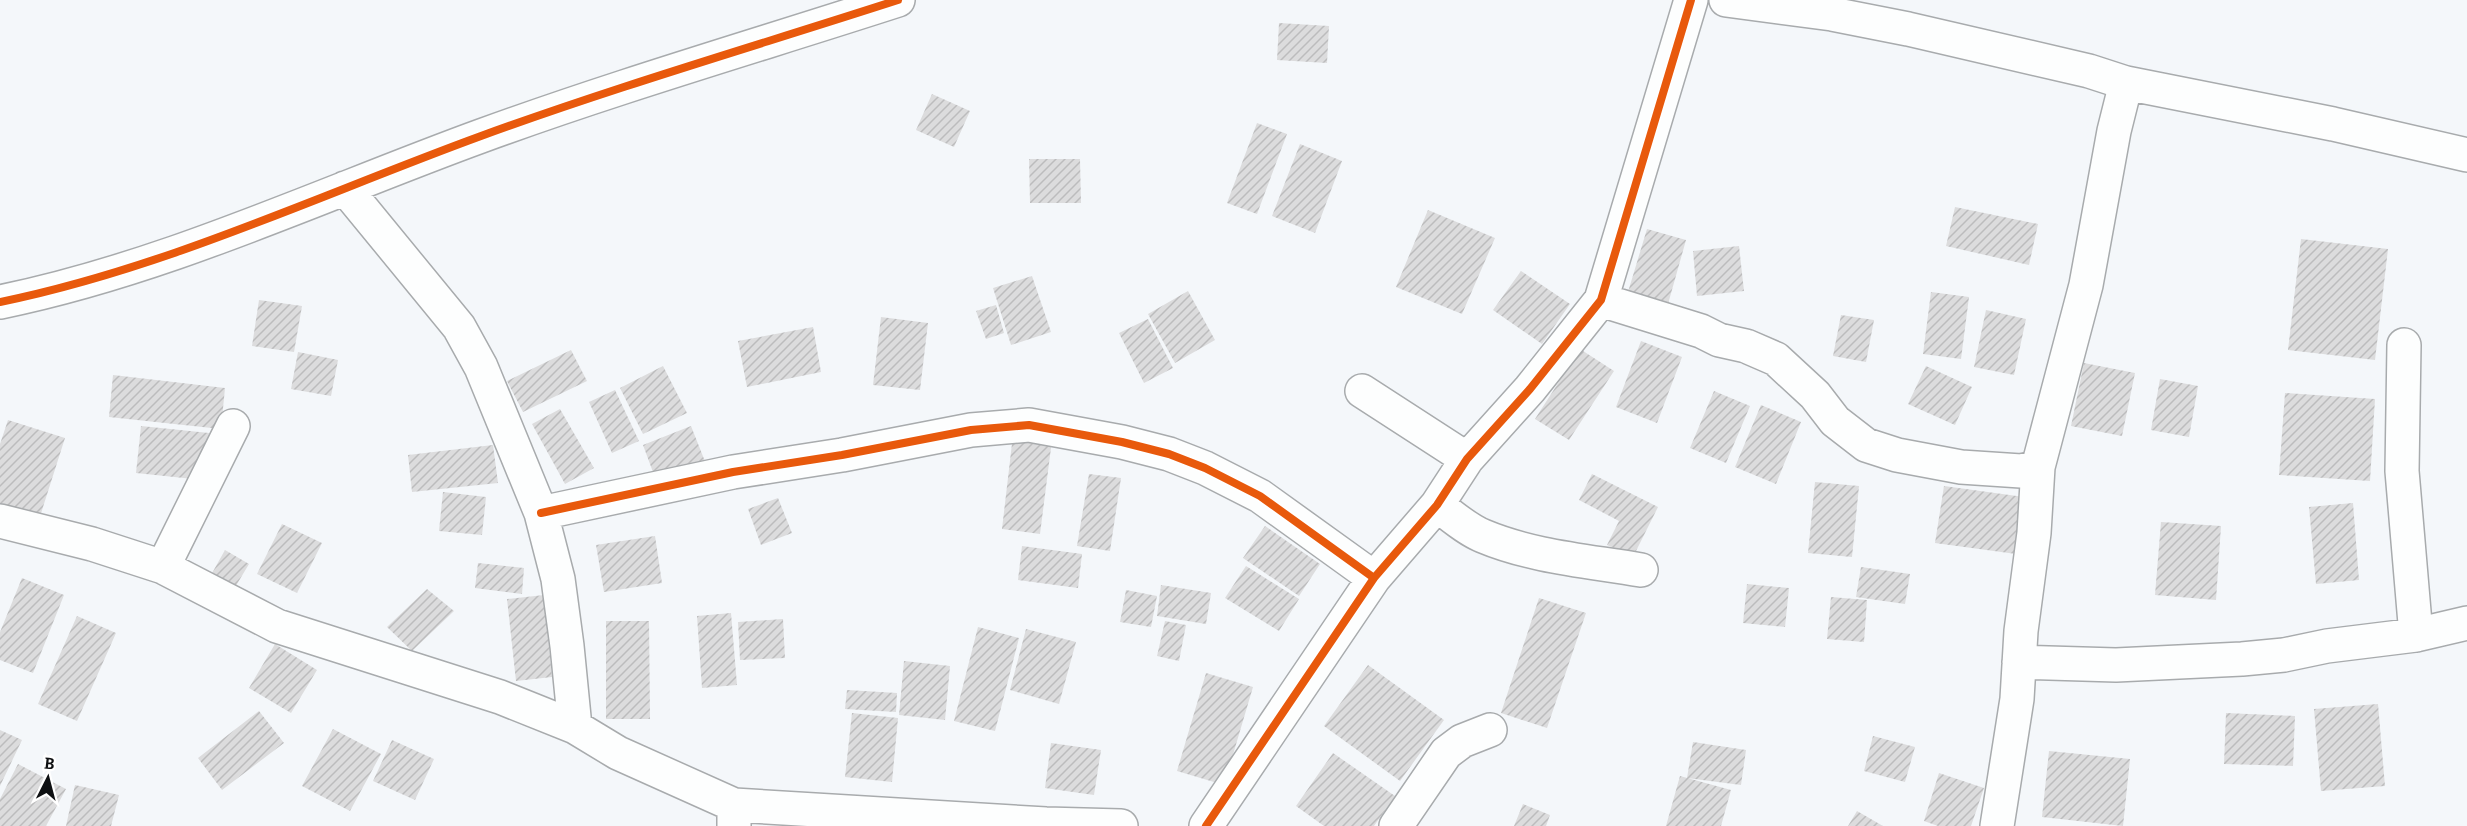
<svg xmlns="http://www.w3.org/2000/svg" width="2467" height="826" viewBox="0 0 2467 826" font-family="Bitter,serif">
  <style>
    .building { fill: url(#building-hatch) }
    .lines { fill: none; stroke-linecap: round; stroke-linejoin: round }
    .minor-casing { stroke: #a8abad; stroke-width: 36 }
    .minor { stroke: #fdfefe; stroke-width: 33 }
    .cycleway-casing { stroke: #fff; stroke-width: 11 }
    .cycleway { stroke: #e8590c; stroke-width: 8 }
  </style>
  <defs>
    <pattern id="building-hatch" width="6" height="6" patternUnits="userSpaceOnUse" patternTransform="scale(1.5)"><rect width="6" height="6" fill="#dcdcdd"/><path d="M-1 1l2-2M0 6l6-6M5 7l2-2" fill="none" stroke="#bcbcbd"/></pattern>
  </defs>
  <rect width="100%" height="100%" fill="#f4f7fa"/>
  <path class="building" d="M1279,23L1329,26L1327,63L1277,60Z
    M932,94L970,111L954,147L916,130Z
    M1257,123L1287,134L1257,214L1227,203Z
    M1300,144L1342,161L1315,233L1272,216Z
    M1029,159H1080L1081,203H1030Z
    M1955,207L2038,224L2029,265L1946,246Z
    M1428,210L1495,238L1462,314L1396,287Z
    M1647,229L1686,240L1668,304L1628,292Z
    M2301,239L2388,249L2375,360L2288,350Z
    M1739,246L1744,291L1697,296L1693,251Z
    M1521,271L1570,304L1542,344L1493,310Z
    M1032,276L1051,332L1011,345L993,288Z
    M1188,291L1215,340L1175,363L1148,314Z
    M1931,292L1969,297L1961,359L1923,354Z
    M259,300L302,306L294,352L252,346Z
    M996,305L1004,333L986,339L976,311Z
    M1986,310L2026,319L2014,375L1974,367Z
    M1841,315L1874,320L1866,362L1833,356Z
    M881,317L928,323L920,390L873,385Z
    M1148,319L1173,368L1144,383L1119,333Z
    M813,327L821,372L747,387L738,341Z
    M1641,341L1682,357L1657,423L1616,407Z
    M1580,349L1614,371L1569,440L1535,419Z
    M571,350L587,381L523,412L507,381Z
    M298,352L338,360L331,396L291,389Z
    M2084,363L2135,373L2122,436L2071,426Z
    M663,366L687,413L643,434L620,388Z
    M1926,366L1972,387L1955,425L1908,404Z
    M113,375L225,388L221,429L109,417Z
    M2160,379L2198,386L2189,437L2151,430Z
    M615,390L639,441L612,453L589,402Z
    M1714,391L1750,406L1726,463L1690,448Z
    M2285,393L2375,399L2370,481L2279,475Z
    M1761,405L1801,422L1776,484L1735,467Z
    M560,409L594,468L565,484L532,424Z
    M8,420L65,438L36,529L0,517V444Z
    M141,426L209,433L203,480L136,473Z
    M691,426L706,464L657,483L643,445Z
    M1013,435L1052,440L1040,534L1002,529Z
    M493,445L498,483L412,492L408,455Z
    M1089,474L1121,478L1110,551L1077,546Z
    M1592,474L1658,507L1633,557L1607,545L1619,521L1579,500Z
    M1815,482L1859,486L1852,557L1808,553Z
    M1944,486L2024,497L2016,554L1935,543Z
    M443,492L486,497L482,535L439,531Z
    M778,498L792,533L761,545L748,509Z
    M2353,503L2359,580L2316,584L2309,507Z
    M2161,522L2221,526L2216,600L2155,595Z
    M282,524L322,543L297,593L257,574Z
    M1265,526L1320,564L1299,596L1243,558Z
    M655,536L662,583L604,592L596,545Z
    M1022,546L1082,554L1078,588L1018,580Z
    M225,550L249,564L234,589L211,575Z
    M478,563L524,568L522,594L475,588Z
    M1246,566L1299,599L1279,631L1225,598Z
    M1861,567L1910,574L1905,604L1856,597Z
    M22,578L64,595L33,673L0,660V632Z
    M1747,584L1789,588L1785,627L1743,623Z
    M1161,585L1211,593L1206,624L1157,616Z
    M427,589L454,611L412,651L387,627Z
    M1126,590L1157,596L1151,627L1120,622Z
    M544,595L552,677L516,681L507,599Z
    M1831,597L1867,600L1864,642L1827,639Z
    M1539,598L1586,613L1547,728L1501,713Z
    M731,613L737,685L702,688L697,616Z
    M77,616L116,633L77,721L38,704Z
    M783,619L785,658L740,660L738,622Z
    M606,621H649L650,719H606Z
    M1165,621L1186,625L1179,661L1157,656Z
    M978,627L1019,638L995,731L954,721Z
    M1026,629L1076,642L1059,704L1010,690Z
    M275,644L317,670L291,713L249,688Z
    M904,661L950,666L945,720L899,715Z
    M1368,665L1444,720L1400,781L1324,726Z
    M1206,673L1253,687L1224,785L1177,771Z
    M847,690L897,693L896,712L845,709Z
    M2378,704L2385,786L2321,791L2314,709Z
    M259,711L284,743L222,790L198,758Z
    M852,713L898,718L892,782L845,777Z
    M2226,713L2295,716L2293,766L2224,764Z
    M333,729L381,754L350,811L302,786Z
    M0,730L22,740L0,786Z
    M1873,736L1915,747L1905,782L1864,771Z
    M392,740L434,759L415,800L373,781Z
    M1693,742L1746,750L1741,785L1687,778Z
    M1051,743L1101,750L1094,795L1045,788Z
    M2049,751L2130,759L2123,826L2042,817Z
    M1333,753L1395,796L1374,826H1324L1296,806Z
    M18,764L66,789L46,826H0V799Z
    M1939,773L1984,788L1971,826H1938L1924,821Z
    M1680,776L1731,790L1721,826H1666Z
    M75,785L119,795L111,826H66Z
    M1523,804L1550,815L1546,826H1514Z
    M1857,811L1883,826H1848Z"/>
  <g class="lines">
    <defs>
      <path id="minor" d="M1726,0L1832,14L1908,29L2089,71L2126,83L2333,124L2467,155
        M345,188L459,327L481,367L541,513L558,579L567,646L575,727
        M1601,300L1701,331L1719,340L1746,346L1776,359L1815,395L1835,421L1866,445L1897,455L1961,467L2021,471L2038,467
        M0,302C166,268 322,194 481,136C618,86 759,45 898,0
        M2404,345L2402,471L2416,635
        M1362,391L1467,459
        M1437,505C1452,516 1466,529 1483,536C1533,557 1589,561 1641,570
        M541,513L733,472L842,455L971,430L1029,425L1122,442L1169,454L1205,468L1260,496L1374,578
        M0,521L92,544L163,567L277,626L500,697L575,727L618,753L734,805
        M163,567L233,426
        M2019,662L2116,665L2242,659L2284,655L2327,646L2416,635L2467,623
        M734,826V805L1046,824L1121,826
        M1206,826L1374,578L1437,505L1467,459L1530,389L1601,300L1691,0
        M1396,826L1446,753L1462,741L1490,730
        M1997,826L2017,699L2021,631L2034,533L2038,467L2086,285L2114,131L2126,83"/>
    </defs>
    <use href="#minor" class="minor-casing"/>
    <use href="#minor" class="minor"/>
    <defs>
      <path id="cycleway" d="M0,302C166,268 322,194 481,136C618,86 759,45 898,0
        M541,513L733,472L842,455L971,430L1029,425L1122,442L1169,454L1205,468L1260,496L1374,578
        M1206,826L1374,578L1437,505L1467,459L1530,389L1601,300L1691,0"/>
    </defs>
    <use href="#cycleway" class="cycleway-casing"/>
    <use href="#cycleway" class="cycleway"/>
  </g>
  <g transform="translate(48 778) rotate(6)" stroke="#ffffff" stroke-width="4.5" paint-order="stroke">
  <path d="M0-4.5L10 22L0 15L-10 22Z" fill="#0e1012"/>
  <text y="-9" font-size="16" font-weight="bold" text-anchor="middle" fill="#0e1012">B</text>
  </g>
</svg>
